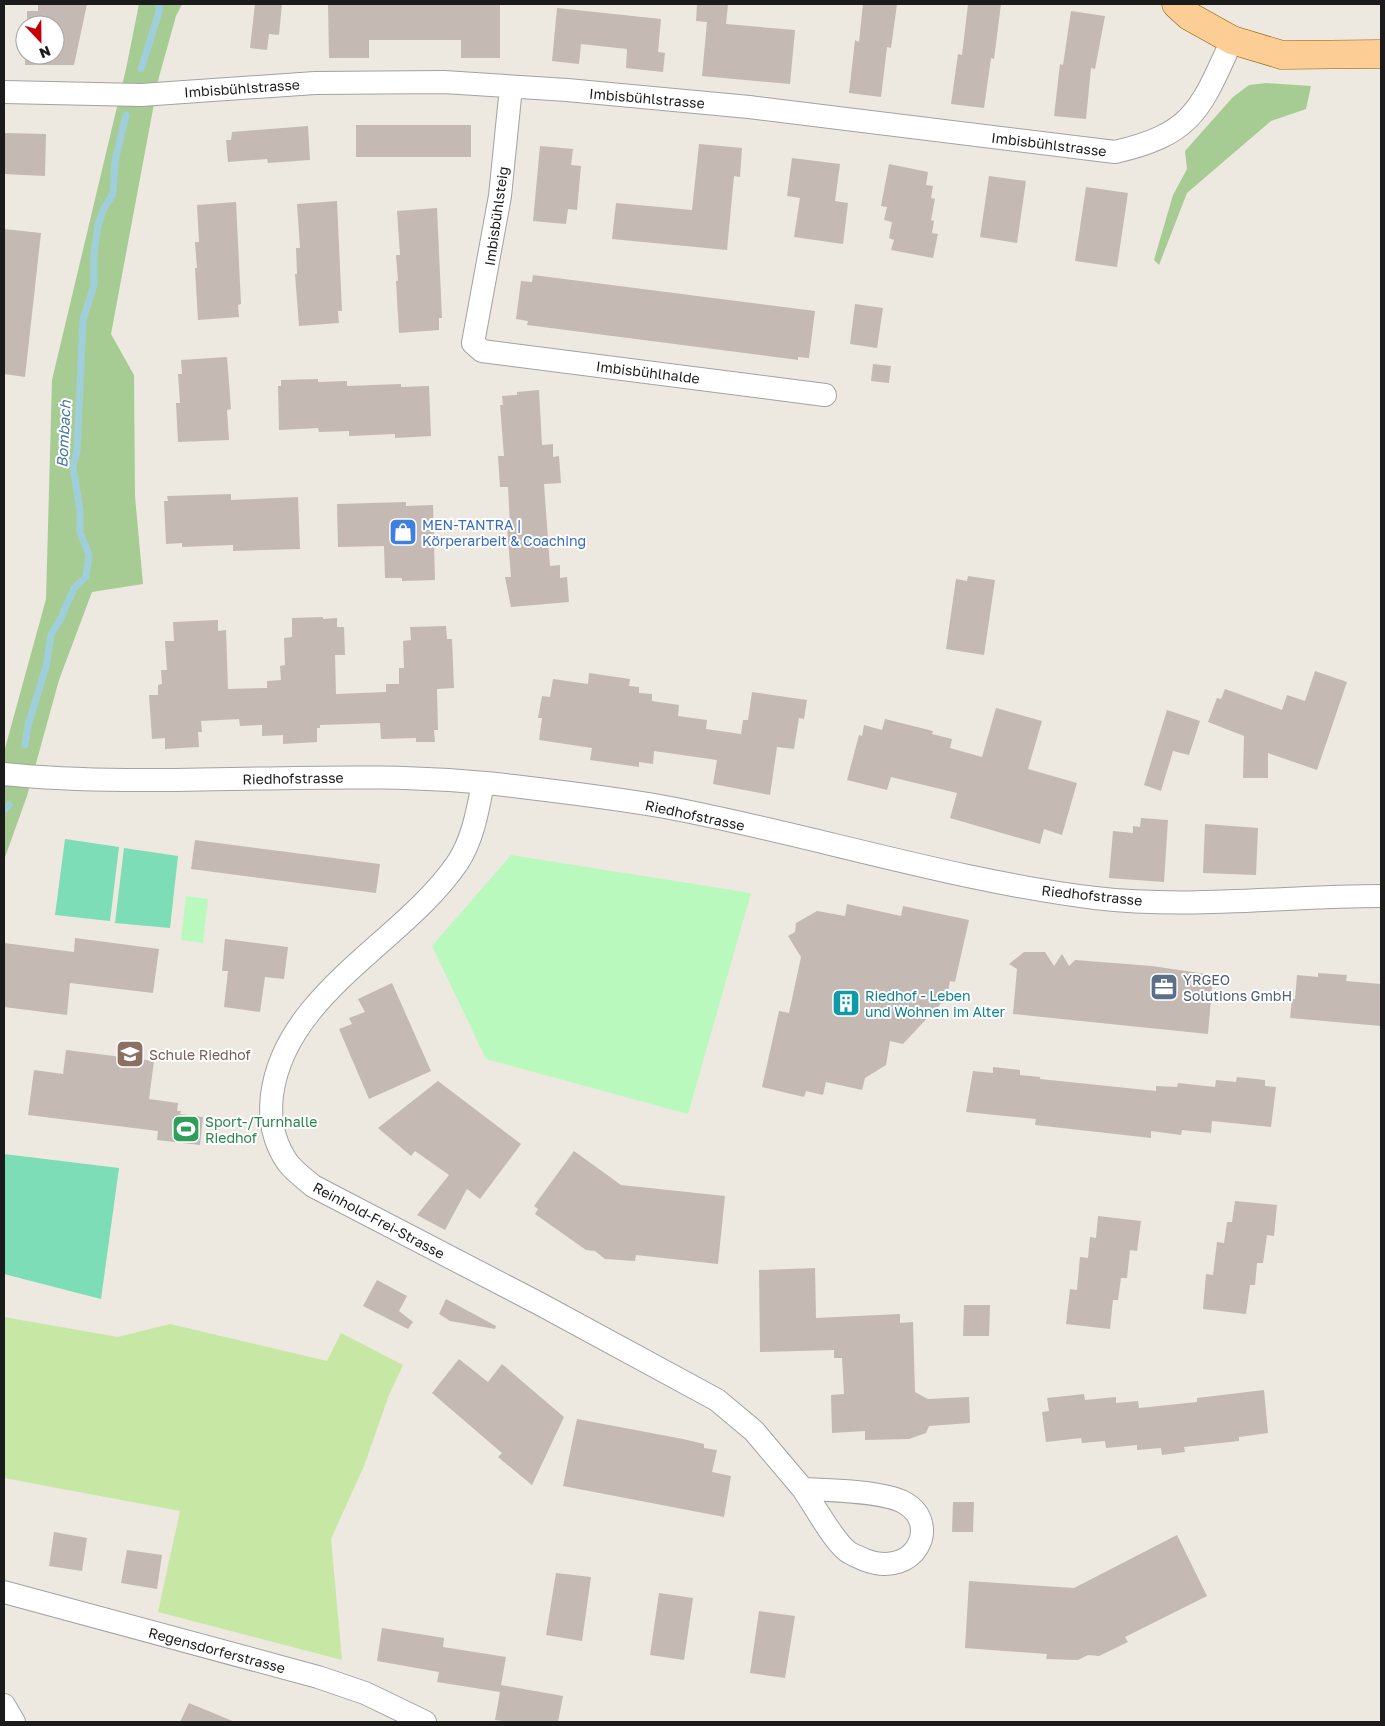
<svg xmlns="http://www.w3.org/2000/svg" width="1385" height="1726" viewBox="0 0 1385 1726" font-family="'Golos Text',sans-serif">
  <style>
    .grass { fill: #c7e8a4 }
    .forest { fill: #a6cc94 }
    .park { fill: #baf9be }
    .pitch { fill: #7cddb6 }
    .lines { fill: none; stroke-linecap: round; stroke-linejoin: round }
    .stream { stroke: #9fcfdb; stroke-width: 7 }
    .building { fill: #c4bab3 }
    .minor-casing { stroke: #a2a2a2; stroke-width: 24 }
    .major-casing { stroke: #915e00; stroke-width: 29 }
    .minor { stroke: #fff; stroke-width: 22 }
    .major { stroke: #fcce95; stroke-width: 28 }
    .labels { text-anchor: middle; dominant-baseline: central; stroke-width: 4; stroke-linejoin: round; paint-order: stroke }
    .street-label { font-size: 14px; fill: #1b1b1b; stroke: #fff }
    .shop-label { font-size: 14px; fill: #366cbe; stroke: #fff; text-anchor: start }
    .service-label { font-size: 14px; fill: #4e5e75; stroke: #fff; text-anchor: start }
    .culture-label { font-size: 14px; fill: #0d838f; stroke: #fff; text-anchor: start }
    .education-label { font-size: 14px; fill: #785e54; stroke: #fff; text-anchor: start }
    .leisure-label { font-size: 14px; fill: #27864d; stroke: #fff; text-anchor: start }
    .water-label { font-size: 15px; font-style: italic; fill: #4576a1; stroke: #fff }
  </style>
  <rect width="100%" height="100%" fill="#ede8e0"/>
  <path class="grass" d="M4,1317L118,1337L170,1324L327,1361L341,1333L403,1365L389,1395L364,1466L331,1539L342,1660L158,1612L180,1511L4,1478Z"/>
  <path class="forest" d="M139,4H182L176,16L159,77L111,334L134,375L135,496L143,584L92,592L59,680L27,796L4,860V752L46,599L52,380L126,69Z
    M1266,83L1311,86L1306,109L1271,121L1187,193L1159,265L1154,260L1173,195L1187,169L1185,151L1233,97L1249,85Z"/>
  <path class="park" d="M511,855L751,893L688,1114L486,1059L432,946Z
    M186,896L208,899L203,943L181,940Z"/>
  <path class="pitch" d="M65,839L119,847L110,921L55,915Z
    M124,848L178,856L170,928L115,923Z
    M4,1154L119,1168L101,1299L4,1274Z"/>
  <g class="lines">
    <path class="stream" d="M141,69L159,12V4
      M25,745L28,725L46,667L51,635L61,618L74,588L86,577L89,555L80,532V511L73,466L77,451L83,320L94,285V253L98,225L104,208L113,194L115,161L126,115
      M4,810L9,805"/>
  </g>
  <path class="building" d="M38,4H87L74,65H25V55H55V25H27V11H38Z
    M255,4H282L279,35L269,34L267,50L250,48Z
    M328,4H500V58H461V40H369V58H329Z
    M697,4H728L726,24L795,30L790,84L702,76L707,22L696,21Z
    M863,4H897L891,48L887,47L881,97L849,93L855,40L859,42Z
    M968,4H1001L994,59L991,58L984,108L951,104L958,54L962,55Z
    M557,8L661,19L658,52L665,53L663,72L626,68L627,49L581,44L579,64L552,61Z
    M1071,11L1105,16L1095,69L1091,68L1086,119L1054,116L1060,64L1063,65Z
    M356,125H471V157H356Z
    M308,126L310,160L268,163L267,159L228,162L226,140H231L232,132Z
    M4,133L46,134L45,176L4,174Z
    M699,144L742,148L740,177L734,176L727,250L612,239L616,203L692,210Z
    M540,146L573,149L571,165L581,166L577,210L568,209L566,224L533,221Z
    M792,158L840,164L835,201L848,203L843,244L794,237L800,198L787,196Z
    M889,164L928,172L926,185L933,186L931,198L935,199L931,220L934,221L932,233L938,234L933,258L891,250L894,240L889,238L892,222L884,220L887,207L881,206Z
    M989,176L1026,181L1017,243L980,237Z
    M1086,187L1128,193L1117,267L1075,261Z
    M337,201L342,311H338L339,323L299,326L295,274H297L296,248H300L297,204Z
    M236,202L241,304L238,305L239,317L198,320L195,268H197L195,242H199L197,205Z
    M437,208L442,318H439V330L399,333L396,281H398L396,255H400L397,211Z
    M4,229L41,233L25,377L4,374Z
    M533,275L815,311L809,358L798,357V360L527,325L528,321L516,319L521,281L532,282Z
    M855,304L883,308L877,348L850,344Z
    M227,357L231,409L227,410L229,440L178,442L176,403H180L178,374H182L181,360Z
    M873,364L891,366L889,383L871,381Z
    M318,379V382L347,381V386L401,384V387L429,386L431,436L395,438V434L349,436V431L319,432L318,428L279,430L278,386H281V380Z
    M539,390L542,445L553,444V457L559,456L561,483L544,484L550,566L560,565V578L567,577L569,602L511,607L505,577H511L507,527L510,526L508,487H500L498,456H504L500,405H503L502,396L517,395V392Z
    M231,494V500L298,497L300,549L233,551V545L182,547V543L166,544L164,501H168L167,496Z
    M406,502V506L433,505L435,580L402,581V578H385L384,546L338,547L337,504Z
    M968,576L995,580L984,655L946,649L956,579L967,581Z
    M323,617V619L337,618V627H344L345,655H335L336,694L386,692V684H399V668H404L403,641L411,640L410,627L446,626L447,639H452L454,688L437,689L438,730H434L435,742H416V738L381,739L380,723L320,725V728H317V742L283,744V735L262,736V725L240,726L239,719L201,721L202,732H198L199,747L165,749V738L152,739L149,695H158V685L162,684L161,670H167L165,641H174L173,622L218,620V631L226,630L228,689L267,688V681L281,680L280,666L285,665L284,638L292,637V618Z
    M1315,671L1347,682L1317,770L1268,753V778H1243L1244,736L1208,722L1217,698L1221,699L1225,689L1282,710L1287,695L1305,701Z
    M589,673L630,679L629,686L639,687V693L652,694V701L679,705L678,716L707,720L706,729L741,734L743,720H748L752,692L807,700L804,719L799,718L794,749L777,747L770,795L713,784L717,760L654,751L653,764L639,762V767L590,760L592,748L539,740L542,718H538L542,696L550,697L553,679L588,684Z
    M996,708L1042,721L1028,769L1077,783L1062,835L1044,829L1040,844L950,818L957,793L891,777L887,790L847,780L859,735L862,736L864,725L882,730L885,719L933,731L932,734L952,739L950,748L982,757Z
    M1167,710L1200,721L1189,755L1173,751L1161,791L1144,785Z
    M1141,818L1168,820L1164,882L1109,878L1113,831L1133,833V826L1140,827Z
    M1205,824L1258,828L1256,875L1203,873Z
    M195,840L380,864L376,893L191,869Z
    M847,904L901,916L903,906L969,920L955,982L950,981L947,997L903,1044L890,1041L886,1065L865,1078L862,1090L826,1082L823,1095L806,1091L804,1097L762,1087L779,1011L789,1013L801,957L788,936L795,932L796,923L817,911L845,916Z
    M75,938L159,949L153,993L70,983L67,1015L4,1007V943L74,952Z
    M225,939L288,947L284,979L265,977L260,1012L224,1007L228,971H222Z
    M1024,952H1045L1054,966L1062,954L1069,966L1075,960L1152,966L1213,975L1208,1034L1013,1014L1017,969L1009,964Z
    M1318,973L1347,975L1346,981L1381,984V1026L1290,1018L1292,999H1295L1297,975L1318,977Z
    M392,983L431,1071L369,1099L339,1029L352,1024L349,1018L365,1012L358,999Z
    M66,1050L154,1061L149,1099L178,1103L177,1111H181L180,1114L203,1117L200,1145L157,1140L158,1131L28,1115L34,1070L63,1074Z
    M993,1067L1020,1070V1075L1040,1077V1079L1156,1091V1086L1177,1087L1178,1083L1215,1087L1216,1080L1236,1082L1237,1077L1265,1080V1086L1276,1087L1271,1127L1212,1121L1211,1133L1182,1130L1181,1135L1151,1131V1138L1035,1125L1036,1119L966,1112L973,1071L993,1073Z
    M438,1081L521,1144L480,1199L467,1189L445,1230L417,1215L449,1175L415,1151L411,1156L378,1128Z
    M574,1151L621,1185L725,1196L718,1264L636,1255L635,1261L605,1259L595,1251L586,1250L535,1214L538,1209L534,1206Z
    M1235,1201L1277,1205L1274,1236L1267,1235L1263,1263H1257L1255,1285H1250L1246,1314L1203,1309L1206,1274L1213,1275L1217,1242L1224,1243L1227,1222H1232Z
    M1098,1216L1141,1221L1137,1251L1130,1250L1127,1278H1121L1118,1300H1113L1110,1329L1066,1324L1070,1289L1077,1290L1080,1257L1088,1258L1090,1237L1096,1238Z
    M815,1268L816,1318L900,1314V1323L913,1322L915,1392L928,1399L969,1397L970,1423L929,1426L926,1433L909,1439L865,1440V1431L832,1433L831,1395L844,1394L842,1358H834V1350L760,1352L759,1270Z
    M377,1280L407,1296L399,1311L413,1322L408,1329L363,1306Z
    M446,1299L496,1326L495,1329L450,1321L439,1314Z
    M964,1305H990L989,1336H963Z
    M459,1359L488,1382L502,1364L564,1417L532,1485L498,1457L502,1453L432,1393Z
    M1264,1390L1268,1433L1239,1437V1441L1184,1447L1185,1452L1162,1455L1161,1448L1137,1450V1445L1106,1448L1105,1441L1082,1443L1081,1438L1046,1442L1042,1412L1049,1411L1047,1398L1084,1394L1085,1400L1116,1397V1403L1138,1401L1139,1408L1197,1402V1398Z
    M577,1419L683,1439L704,1444V1448L717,1450L712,1472L731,1476L724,1517L563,1486Z
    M953,1502H974L973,1532H952Z
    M54,1532L87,1538L82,1571L49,1566Z
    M1177,1535L1207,1596L1125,1637L1128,1642L1099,1656L1088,1655L1078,1660L1046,1659L1047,1654L965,1648L969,1581L1074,1588Z
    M127,1550L162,1555L157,1589L121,1583Z
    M556,1573L591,1577L582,1641L546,1635Z
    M659,1593L693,1598L684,1660L650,1655Z
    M759,1611L795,1616L785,1678L750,1673Z
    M382,1628L444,1638L443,1647L506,1657L501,1685L563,1696L558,1722H511L495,1720L500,1692L437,1682L439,1672L377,1661Z
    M189,1703L235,1722H180Z"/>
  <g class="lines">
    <defs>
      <path id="minor" d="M511,87L500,196L473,343L482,351L825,395
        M4,92L141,95L315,83L444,82L567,90L749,107L1115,152C1194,134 1201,108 1232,40
        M4,774C173,791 344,765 513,786C563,792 615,798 665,807C809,834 950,880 1095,898C1190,909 1286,896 1381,896
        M483,783C478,809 473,839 458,862C405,941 285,993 272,1095C269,1119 274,1143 288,1163C295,1172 305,1179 313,1186L540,1304L717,1400L754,1431L803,1489
        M803,1489C829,1490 885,1491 905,1503C941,1524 916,1579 865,1560C859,1557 852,1555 847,1551C833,1540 814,1505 803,1489Z
        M4,1592L318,1677L365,1693L425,1722
        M4,1705L14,1722"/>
      <path id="major" d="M1176,4L1189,16L1232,40L1282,55L1381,54"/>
    </defs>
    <use href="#minor" class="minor-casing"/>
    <use href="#major" class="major-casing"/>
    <use href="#minor" class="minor"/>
    <use href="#major" class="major"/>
  </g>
  <defs>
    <symbol id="shop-square" viewBox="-11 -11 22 22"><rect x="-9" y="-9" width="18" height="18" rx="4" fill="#3f7fe0" stroke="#fff"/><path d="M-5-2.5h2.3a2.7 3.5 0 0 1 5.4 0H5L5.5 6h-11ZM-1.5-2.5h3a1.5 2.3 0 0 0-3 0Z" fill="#fff"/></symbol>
    <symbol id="office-square" viewBox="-11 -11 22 22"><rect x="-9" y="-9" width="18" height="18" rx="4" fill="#5c6f8a" stroke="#fff"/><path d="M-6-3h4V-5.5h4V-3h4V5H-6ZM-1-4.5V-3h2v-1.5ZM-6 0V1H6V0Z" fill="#fff"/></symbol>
    <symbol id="building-square" viewBox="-11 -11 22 22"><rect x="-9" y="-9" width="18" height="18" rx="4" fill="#0f9aa8" stroke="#fff"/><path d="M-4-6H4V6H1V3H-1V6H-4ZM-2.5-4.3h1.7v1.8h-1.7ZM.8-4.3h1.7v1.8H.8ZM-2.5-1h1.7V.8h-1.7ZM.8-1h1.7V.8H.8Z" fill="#fff"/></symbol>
    <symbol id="school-square" viewBox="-11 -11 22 22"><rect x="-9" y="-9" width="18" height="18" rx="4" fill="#8d6e63" stroke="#fff"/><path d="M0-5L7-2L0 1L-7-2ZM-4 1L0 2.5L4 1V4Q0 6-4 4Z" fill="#fff"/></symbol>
    <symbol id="stadium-square" viewBox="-11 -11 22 22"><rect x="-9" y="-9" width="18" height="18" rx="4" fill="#2e9e5b" stroke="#fff"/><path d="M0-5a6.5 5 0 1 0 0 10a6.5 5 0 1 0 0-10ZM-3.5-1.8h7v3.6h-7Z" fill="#fff"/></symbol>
  </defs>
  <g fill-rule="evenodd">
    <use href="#shop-square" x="387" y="516" width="32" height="32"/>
    <use href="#office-square" x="1148" y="971" width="32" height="32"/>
    <use href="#building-square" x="830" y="987" width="32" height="32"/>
    <use href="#school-square" x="114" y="1038" width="32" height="32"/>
    <use href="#stadium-square" x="170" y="1113" width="32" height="32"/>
  </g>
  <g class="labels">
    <g class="street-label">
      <text transform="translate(242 88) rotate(-4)">Imbisbühlstrasse</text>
      <text transform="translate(647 98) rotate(5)">Imbisbühlstrasse</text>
      <text transform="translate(1049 144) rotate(7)">Imbisbühlstrasse</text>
      <text transform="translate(496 216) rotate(-82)">Imbisbühlsteig</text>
      <text transform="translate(648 372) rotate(7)">Imbisbühlhalde</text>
      <text transform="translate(293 778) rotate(-1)">Riedhofstrasse</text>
      <text transform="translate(695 815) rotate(12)">Riedhofstrasse</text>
      <text transform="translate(1092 895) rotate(6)">Riedhofstrasse</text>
      <text transform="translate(379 1220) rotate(28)">Reinhold-Frei-Strasse</text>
      <text transform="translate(217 1650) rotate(15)">Regensdorferstrasse</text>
    </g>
    <g class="shop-label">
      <text x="422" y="524">MEN-TANTRA |<tspan x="422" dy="16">Körperarbeit &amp; Coaching</tspan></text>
    </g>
    <g class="service-label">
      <text x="1183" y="979">YRGEO<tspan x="1183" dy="16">Solutions GmbH</tspan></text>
    </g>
    <g class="culture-label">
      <text x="865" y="995">Riedhof - Leben<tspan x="865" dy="16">und Wohnen im Alter</tspan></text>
    </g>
    <g class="education-label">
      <text x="149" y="1054">Schule Riedhof</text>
    </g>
    <g class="leisure-label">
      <text x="205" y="1121">Sport-/Turnhalle<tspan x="205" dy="16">Riedhof</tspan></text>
    </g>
    <g class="water-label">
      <text transform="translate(63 434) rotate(-87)">Bombach</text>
    </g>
  </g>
  <rect width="1385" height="1726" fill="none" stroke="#1b1b1b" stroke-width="10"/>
  <g transform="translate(40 40) rotate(158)"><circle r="24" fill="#ffffff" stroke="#a4a4a4"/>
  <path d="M0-4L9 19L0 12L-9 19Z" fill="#c50004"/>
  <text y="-8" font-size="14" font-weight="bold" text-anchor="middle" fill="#1b1b1b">N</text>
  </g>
</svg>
